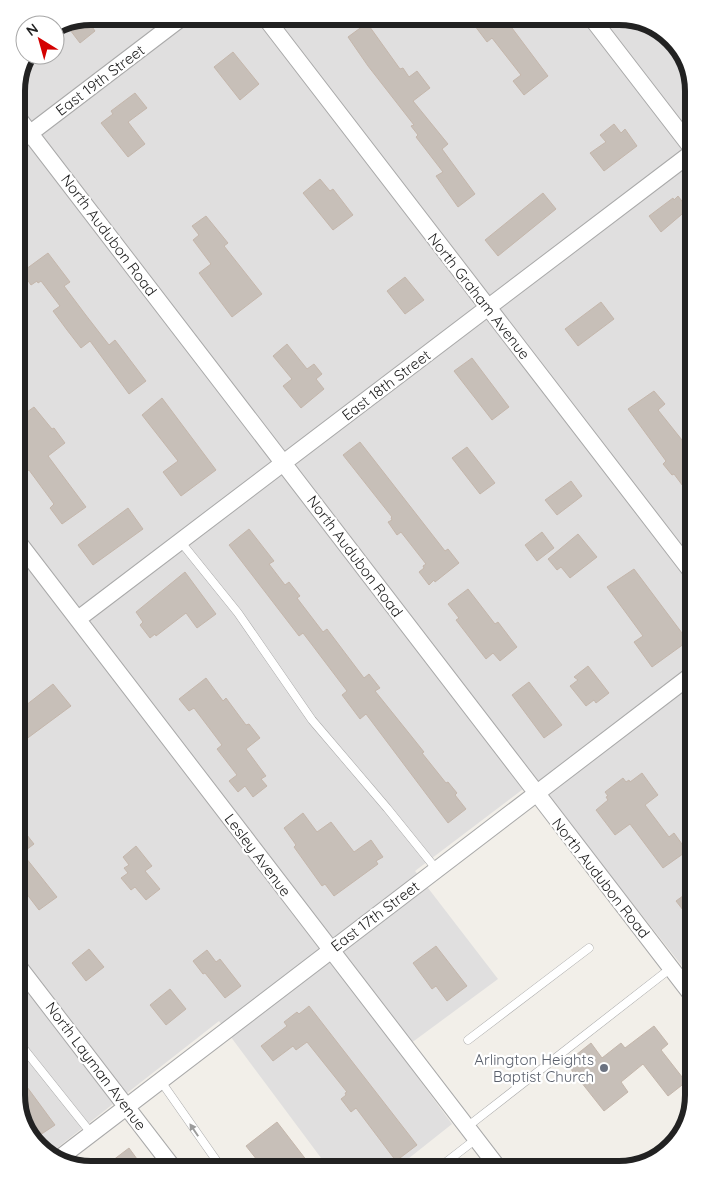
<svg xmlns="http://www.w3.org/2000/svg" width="710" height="1186" viewBox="0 0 710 1186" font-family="Quicksand,sans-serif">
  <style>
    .residential { fill: #e0dfdf }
    .building { fill: #c7bfb8; stroke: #c4b6ab }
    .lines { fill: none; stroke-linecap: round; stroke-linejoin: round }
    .service-casing { stroke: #a9a9a9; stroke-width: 9 }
    .minor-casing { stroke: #a9a9a9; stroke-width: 18 }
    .service { stroke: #fff; stroke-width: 8 }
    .minor { stroke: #fff; stroke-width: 16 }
    .oneway { fill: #9c9c9c }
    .worship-dot { fill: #6b7280; stroke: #fff; stroke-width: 2 }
    .labels { text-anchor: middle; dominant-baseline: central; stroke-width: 4.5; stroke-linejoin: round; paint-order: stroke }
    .street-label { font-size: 15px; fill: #222; stroke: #fff }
    .worship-label { font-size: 15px; fill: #5b616d; stroke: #fff; text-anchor: end }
    .rim { fill: none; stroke: #222; stroke-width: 6 }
  </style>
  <rect width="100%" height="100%" fill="#f2efe9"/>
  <path class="residential" d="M91,16H624L661,29L686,58L694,91V981L535,780L415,871L498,979L399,1052L452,1124L394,1170H330L219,1021L48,1155L24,1128L16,1095V86L31,55H55V31Z"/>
  <path class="building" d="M488,16H503L548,76L524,95L513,81L521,75L492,38L487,42L475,26Z
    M86,18L95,31L80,43L67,26Z
    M367,23L400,69L403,68L409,77L417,71L430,88L413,101L448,144L442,149L475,194L458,207L436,176L443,172L416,137L418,135L411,126L414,125L368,66L348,37Z
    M233,52L259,84L240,100L214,67Z
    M135,93L147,108L128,122L145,144L128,157L101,123L113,114L111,111Z
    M614,124L621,133L625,129L637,146L604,171L590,153L606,142L600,135Z
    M320,179L330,191L333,189L353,215L333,230L303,193Z
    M543,193L556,209L498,256L485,240Z
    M678,196L688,209L661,232L649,216L673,198L674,200Z
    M206,216L228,243L224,246L262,294L232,317L199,273L211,264L193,240L199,235L192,226Z
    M48,253L70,282L64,286L85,314L109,345L115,340L146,381L129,394L90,341L81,348L67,330L53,311L60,306L41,281L38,283L37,281L31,285L22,272Z
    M405,277L424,300L405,314L387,291Z
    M601,302L614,319L578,346L565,329Z
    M287,344L307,369L314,364L322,374L316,379L324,389L301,408L283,386L292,379L273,356Z
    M472,358L509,407L492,420L454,371Z
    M654,391L665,404L658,410L694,455V501L674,474L672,475L663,464L666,461L628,409Z
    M162,398L216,470L181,496L163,472L178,461L142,415Z
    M34,407L52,429L54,428L65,443L48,456L86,507L62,524L50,508L54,504L29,470L24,474L16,463V420Z
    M360,442L445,551L448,549L459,563L435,582L434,580L429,585L419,572L424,568L423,566L426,564L401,532L397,535L388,522L392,520L391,518L392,517L343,455Z
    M467,447L495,483L480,494L452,458Z
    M571,481L582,496L557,515L545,500Z
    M128,508L143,529L93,565L78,545Z
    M249,529L274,561L269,564L285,585L289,582L300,596L297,598L323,632L327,629L364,678L369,674L380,688L375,691L408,732L424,752L422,753L446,783L448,782L457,793L455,795L466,809L448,823L366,714L360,719L342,695L347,691L303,633L299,636L229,545Z
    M542,532L554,548L537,561L525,545Z
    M578,534L597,557L570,578L561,567L557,570L548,559Z
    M634,569L688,641L652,667L634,642L643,636L607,587Z
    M185,572L216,614L197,628L186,613L156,636L155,634L150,638L140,625L143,622L136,612Z
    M468,589L495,624L498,622L517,647L500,661L493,653L486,659L456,620L459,618L448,604Z
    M588,666L609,693L596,703L594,700L586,706L570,686L578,680L574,677Z
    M206,678L223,701L226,698L246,725L249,724L260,738L246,749L266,776L261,779L267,786L253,797L245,786L238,792L229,781L237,775L217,749L222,745L194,708L189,711L179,699Z
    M529,682L562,725L544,738L512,695Z
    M53,684L71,706L25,740L16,729V713Z
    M642,773L658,795L645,805L669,837L674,833L687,851L663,868L630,824L615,835L596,810L608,800L606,797L608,796L605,792L623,778L626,782L629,780L630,782Z
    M303,813L317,832L331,822L354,852L371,840L383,857L376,861L378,864L334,896L325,884L322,886L294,847L296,845L284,828Z
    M16,821L34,844L22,853L57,897L39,910L16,880Z
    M136,846L152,866L145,871L160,889L146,900L135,887L131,890L121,878L128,873L124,868L129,865L123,857Z
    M694,888V924L676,901Z
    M436,946L467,986L447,1001L436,986L432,989L413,963Z
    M89,949L104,967L86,981L72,963Z
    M207,950L216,962L220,959L241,986L225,998L205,973L203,974L193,961Z
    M170,989L186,1009L166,1025L150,1005Z
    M309,1006L417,1145L396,1161L356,1108L351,1112L341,1099L346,1095L345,1093L347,1092L307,1042L296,1050L293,1046L273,1061L261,1046L287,1026L284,1022L297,1012L299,1014Z
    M654,1026L668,1044L661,1050L686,1082L668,1096L643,1064L621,1082L628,1092L604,1111L566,1063L591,1043L602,1058L621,1043L625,1048Z
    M16,1072L55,1125L34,1139L24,1128L16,1095Z
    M277,1122L314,1170H265L246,1146Z
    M129,1148L145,1170H100Z"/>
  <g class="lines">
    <defs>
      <path id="service" d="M180,541L238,613L312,720L387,808L437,870
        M16,1039L91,1133
        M468,1040L589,948
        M160,1080L223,1170
        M467,1127L671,968
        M436,1170L476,1139"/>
      <path id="minor" d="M264,16L694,575
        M590,16L694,151
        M16,115L694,998
        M16,144L184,16
        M16,539L500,1170
        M78,619L694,151
        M16,963L175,1170
        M57,1160L694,673"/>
    </defs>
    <use href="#service" class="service-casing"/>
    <use href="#minor" class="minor-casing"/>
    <use href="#service" class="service"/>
    <use href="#minor" class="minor"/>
  </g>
  <defs><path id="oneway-solid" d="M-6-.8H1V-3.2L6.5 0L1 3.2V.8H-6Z" transform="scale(1.25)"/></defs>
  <use class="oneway" href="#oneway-solid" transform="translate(194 1130) rotate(-124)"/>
  <circle class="worship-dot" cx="604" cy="1068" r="5"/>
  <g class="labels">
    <g class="street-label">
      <text transform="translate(100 80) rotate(-37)">East 19th Street</text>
      <text transform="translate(109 235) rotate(53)">North Audubon Road</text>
      <text transform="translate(479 296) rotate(52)">North Graham Avenue</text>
      <text transform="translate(386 385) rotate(-37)">East 18th Street</text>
      <text transform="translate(355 556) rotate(53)">North Audubon Road</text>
      <text transform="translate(258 855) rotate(53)">Lesley Avenue</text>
      <text transform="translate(601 878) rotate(52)">North Audubon Road</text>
      <text transform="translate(375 916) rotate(-37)">East 17th Street</text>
      <text transform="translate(96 1066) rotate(53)">North Layman Avenue</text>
    </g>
    <g class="worship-label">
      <text x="594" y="1059">Arlington Heights<tspan x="594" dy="17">Baptist Church</tspan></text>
    </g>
  </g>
  <path d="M0 0H710V1186H0ZM91 25H619A66 66 0 0 1 685 91V1095A66 66 0 0 1 619 1161H91A66 66 0 0 1 25 1095V91A66 66 0 0 1 91 25Z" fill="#fff" fill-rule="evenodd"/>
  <path class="rim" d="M91 25H619A66 66 0 0 1 685 91V1095A66 66 0 0 1 619 1161H91A66 66 0 0 1 25 1095V91A66 66 0 0 1 91 25Z"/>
  <g transform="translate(40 40) rotate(323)"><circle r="24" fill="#ffffff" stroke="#a7a7a7"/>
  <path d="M0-4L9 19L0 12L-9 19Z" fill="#d40000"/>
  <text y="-8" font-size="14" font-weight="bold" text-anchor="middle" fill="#222222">N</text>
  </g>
</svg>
